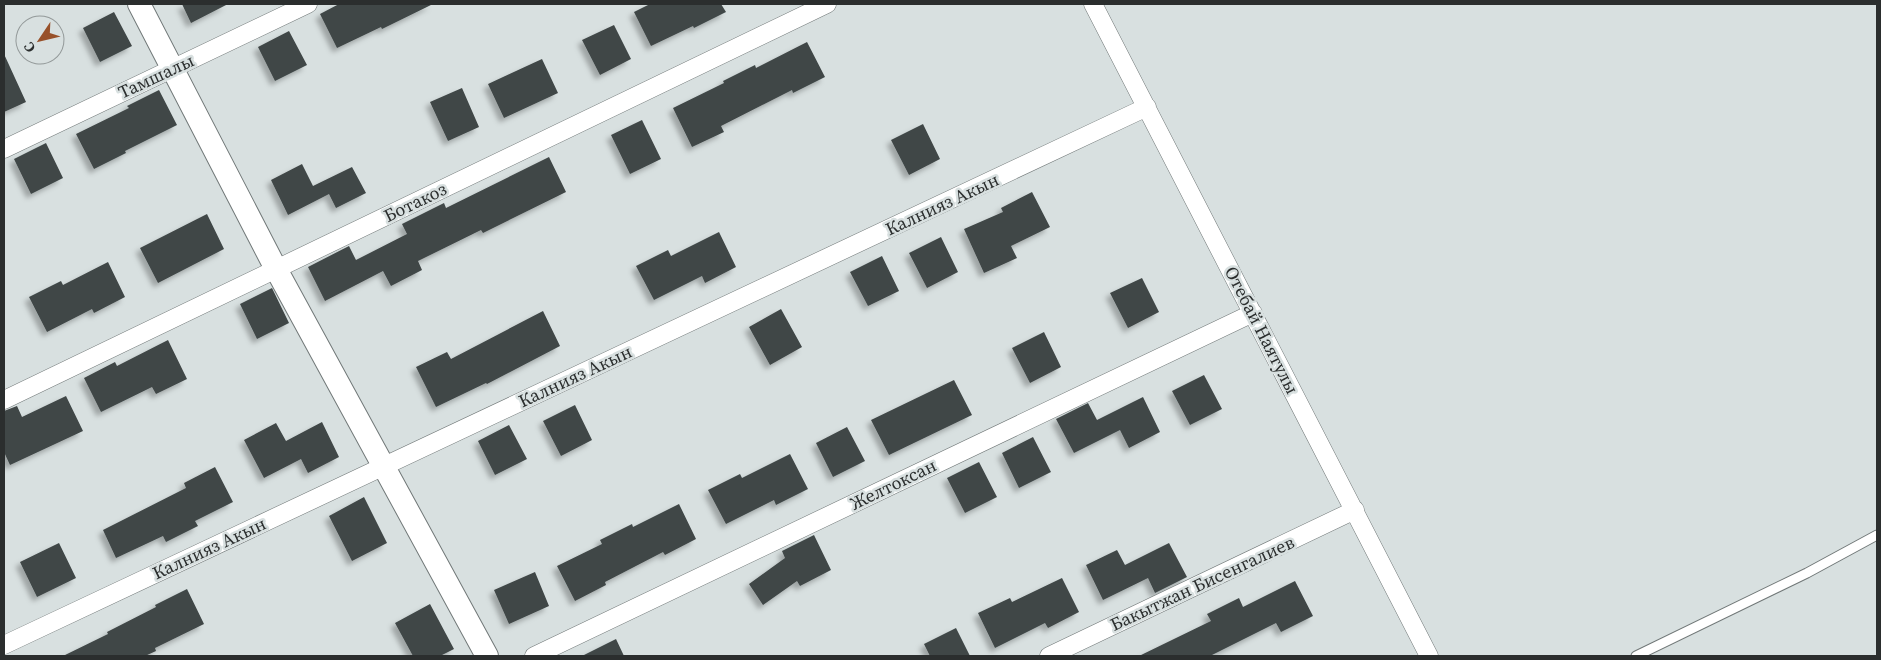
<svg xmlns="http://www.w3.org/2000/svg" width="1881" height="660" viewBox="0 0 1881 660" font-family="'Source Serif 4',serif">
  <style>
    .building { fill: #3f4646; filter: url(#shadow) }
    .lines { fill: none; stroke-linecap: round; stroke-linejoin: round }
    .service-casing { stroke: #717878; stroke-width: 11 }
    .minor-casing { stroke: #717878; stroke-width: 19 }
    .tertiary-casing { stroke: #717878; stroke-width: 24 }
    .service { stroke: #fff; stroke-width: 9 }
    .minor { stroke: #fff; stroke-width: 18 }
    .tertiary { stroke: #fff; stroke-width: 22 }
    .labels { text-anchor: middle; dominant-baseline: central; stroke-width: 5; stroke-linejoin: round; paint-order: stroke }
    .street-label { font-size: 18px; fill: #2b2e2e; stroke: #d8e0e0 }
  </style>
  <defs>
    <filter id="shadow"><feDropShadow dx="-4.5" dy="4.5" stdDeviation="2.5" flood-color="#0004"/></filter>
  </defs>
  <rect width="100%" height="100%" fill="#d8e0e0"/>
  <path class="building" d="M182,4H228L191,23Z
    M339,4H433L382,29L381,27L337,48L320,14Z
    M650,4H721L726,12L694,28L693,26L651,46L634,12Z
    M114,12L132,46L100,62L83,28Z
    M614,25L631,59L600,75L582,40Z
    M289,31L307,65L275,81L258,47Z
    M807,42L825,77L793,93L792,90L721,126L724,132L692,147L673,108L724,83L723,81L755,65L756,68Z
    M4,54L26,102L4,112Z
    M542,59L558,93L504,118L488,84Z
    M462,88L479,127L448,141L430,102Z
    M159,90L177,125L125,151L126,153L94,169L76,134L129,108L127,106Z
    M642,120L661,159L630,174L611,135Z
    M923,124L940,159L909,175L891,140Z
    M46,143L63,178L31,194L14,159Z
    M549,157L566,192L483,233L481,230L418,261L422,270L391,286L383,271L325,301L308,267L349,246L356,260L407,234L402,224L444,203L446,208Z
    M302,164L313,186L352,167L366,193L336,208L329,194L288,215L271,180Z
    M1032,192L1050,227L1011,246L1017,258L984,273L964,229L1003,212L1001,208Z
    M207,214L224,249L158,283L140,248Z
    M719,232L736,267L705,283L702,276L654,300L636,266L668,250L671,256Z
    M941,237L958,272L927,288L909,253Z
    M882,256L899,291L868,306L850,272Z
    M108,262L125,297L94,313L92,309L47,332L29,297L61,281L63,285Z
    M1142,278L1159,312L1128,328L1110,293Z
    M272,288L289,323L257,339L240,304Z
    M781,309L802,347L770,365L749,327Z
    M543,311L560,346L487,384L486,383L436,407L416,367L447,352L451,359Z
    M1044,332L1061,367L1030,383L1012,348Z
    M168,340L187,379L156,394L152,387L101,412L84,378L115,362L117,366Z
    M1204,375L1222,409L1190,425L1172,391Z
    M954,380L972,415L889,455L871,420Z
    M66,396L83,431L10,465L4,452V411L17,406L22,417Z
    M1143,397L1160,432L1129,448L1120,430L1074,453L1056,419L1088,403L1097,420Z
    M575,405L592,440L561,456L543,421Z
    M322,422L339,457L308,473L301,459L264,478L244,440L276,423L286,441Z
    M509,425L527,459L495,475L478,441Z
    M847,427L865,461L833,477L816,443Z
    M1033,437L1051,472L1019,488L1002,453Z
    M790,454L808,489L776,505L774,500L726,524L708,490L740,474L742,478Z
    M979,462L997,497L965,513L947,478Z
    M215,467L233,502L195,521L198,526L166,542L163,536L116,558L103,530L186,488L184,483Z
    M364,497L387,543L352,561L329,516Z
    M679,504L696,539L665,555L663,552L605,582L606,585L575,601L557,566L602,544L600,540L632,524L633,527Z
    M814,535L831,570L800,586L797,581L763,605L749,584L785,558L782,551Z
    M59,543L76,578L37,597L20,562Z
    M1169,543L1187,577L1155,593L1148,578L1103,600L1086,565L1117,550L1125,565Z
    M535,572L549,606L509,624L494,590Z
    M1062,578L1079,612L1048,628L1045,623L995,648L978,613L1010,598L1012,602Z
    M1295,581L1313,616L1281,632L1276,623L1210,656H1139L1211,621L1207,614L1239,598L1243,607Z
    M187,589L204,624L155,648L156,651L145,656H63L108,634L107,632L156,607L155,605Z
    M430,604L454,649L440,656H413L395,623Z
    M956,628L970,656H930L924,644Z
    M616,639L624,656H582Z"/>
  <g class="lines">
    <defs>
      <path id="service" d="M1636,656L1807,573L1877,535"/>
      <path id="minor" d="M1093,4L1429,656
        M4,149L308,4
        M4,400L827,4
        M4,645L1147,107
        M534,656L1253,313
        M1049,656L1355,510"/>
      <path id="tertiary" d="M139,4L276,269L487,656"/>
    </defs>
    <use href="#service" class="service-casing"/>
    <use href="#minor" class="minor-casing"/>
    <use href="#tertiary" class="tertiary-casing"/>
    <use href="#service" class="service"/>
    <use href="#minor" class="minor"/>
    <use href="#tertiary" class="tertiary"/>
  </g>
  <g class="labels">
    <g class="street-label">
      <text transform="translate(156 76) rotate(-25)">Тамшалы</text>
      <text transform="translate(415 202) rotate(-26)">Ботакоз</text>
      <text transform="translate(942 204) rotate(-25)">Калнияз Акын</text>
      <text transform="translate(1262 330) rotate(63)">Отебай Наятулы</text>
      <text transform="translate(575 376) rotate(-25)">Калнияз Акын</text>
      <text transform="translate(893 484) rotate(-26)">Желтоксан</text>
      <text transform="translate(209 548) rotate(-25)">Калнияз Акын</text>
      <text transform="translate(1202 583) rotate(-25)">Бакытжан Бисенгалиев</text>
    </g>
  </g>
  <rect width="1881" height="660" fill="none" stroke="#2b2e2e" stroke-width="10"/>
  <g transform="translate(40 40) rotate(235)"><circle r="24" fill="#d8e0e0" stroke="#939999"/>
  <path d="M0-4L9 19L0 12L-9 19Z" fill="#98512a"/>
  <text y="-8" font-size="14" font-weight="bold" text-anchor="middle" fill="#2b2e2e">С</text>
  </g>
</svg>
